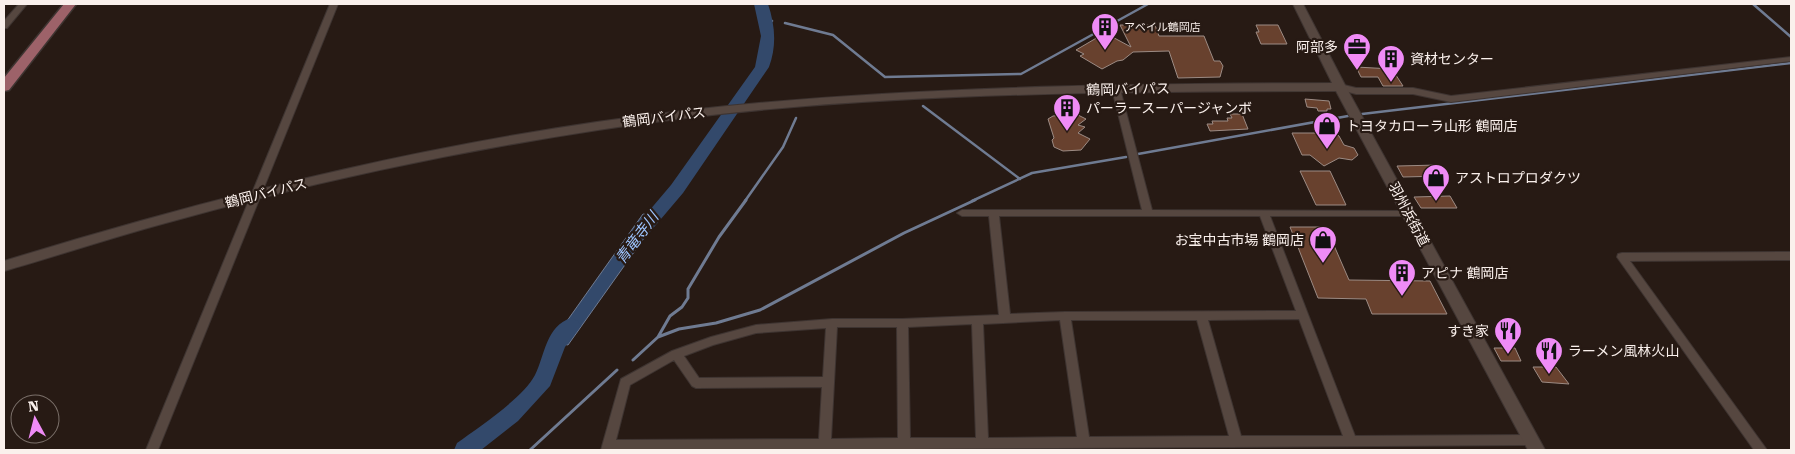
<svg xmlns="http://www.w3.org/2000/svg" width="1795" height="454" viewBox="0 0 1795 454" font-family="'Roboto Serif','Noto Sans JP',serif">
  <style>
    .water { fill: #33496b; stroke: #6f7b92 }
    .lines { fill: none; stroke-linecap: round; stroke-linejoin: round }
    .stream-far1 { stroke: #6f7b92; stroke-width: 2.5 }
    .stream { stroke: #6f7b92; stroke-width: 3 }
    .river { fill: #33496b; fill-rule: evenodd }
    .building { fill: #68412e; stroke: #9c8b84 }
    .minor-casing { stroke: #3e3431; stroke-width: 2 }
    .secondary-casing { stroke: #3e3431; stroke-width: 2 }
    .trunk-casing { stroke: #3e3431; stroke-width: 3 }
    .minor { fill: #564740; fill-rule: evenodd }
    .secondary { fill: #564740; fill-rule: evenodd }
    .trunk { fill: #9d6269; fill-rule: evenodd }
    .labels { text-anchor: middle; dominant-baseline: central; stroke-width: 4.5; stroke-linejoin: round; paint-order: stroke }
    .far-poi-label { font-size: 11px; fill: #faf0ec; stroke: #271a14; text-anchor: start }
    .poi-label { font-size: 14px; fill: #faf0ec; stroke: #271a14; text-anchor: start }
    .street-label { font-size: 14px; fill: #faf0ec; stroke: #271a14 }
    .water-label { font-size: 15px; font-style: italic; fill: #9cc3fd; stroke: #271a14 }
  </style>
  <rect width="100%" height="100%" fill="#271a14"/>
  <path class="water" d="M643,214L659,217L568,345L552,342Z"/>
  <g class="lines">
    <path class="stream-far1" d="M1753,4L1791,37
      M766,20L772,21
      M785,23L833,35L885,77L1021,74L1148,4
      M923,106L1020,179
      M1362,114L1791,63
      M1138,154L1348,116
      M745,201L783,147L796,118
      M972,201L1032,173L1126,157"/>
    <path class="stream" d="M658,337L679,329L716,323L760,310L904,233L975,200
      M633,360L658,337L670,316L682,307L688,298V289L719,237L746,200
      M530,450L617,370"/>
    <path class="river" d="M754,4H768C775,25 777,45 769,67L683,193L644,239L638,241L632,239L629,235L632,231L671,185L755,67L761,36Z
      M571,318L578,321L581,326L565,347L550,386L518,421L481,450H454L457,443C479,427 523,398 535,375C545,355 546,326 571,318Z"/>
  </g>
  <path class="building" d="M1120,25H1155L1159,36H1204L1214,61H1220L1223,66L1220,77L1178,78L1169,51L1133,52L1123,60L1117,61L1102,69L1080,56L1084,54L1076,50L1105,33L1131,47Z
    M1256,25H1278L1287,44H1261L1256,32H1259Z
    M1356,67L1392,69L1403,86H1383L1378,77H1361Z
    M1305,99L1329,101L1331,109H1327V111H1318L1317,108L1307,107Z
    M1230,114H1242L1248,129L1210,131L1207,124H1213L1212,121H1228L1227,118H1232Z
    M1066,115H1078L1086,119L1078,125L1085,127L1078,133L1090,139L1081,150L1063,151L1054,147L1052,140L1054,138L1048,119L1053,116Z
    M1292,133H1335L1339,136L1344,145L1354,148L1358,155L1352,160L1339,158L1324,166L1310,155H1302Z
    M1438,165L1444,176L1403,177L1397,166Z
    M1300,171H1330L1346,205H1316Z
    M1450,196L1457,208H1421L1414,197Z
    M1290,227H1326L1349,280L1430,281L1447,314H1372L1366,299L1318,298Z
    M1494,348H1515L1521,361H1501Z
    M1533,367H1556L1569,384L1542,382Z"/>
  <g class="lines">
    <defs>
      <path id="minor" d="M19,4H27L7,28H4V21Z
        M330,4H338L158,450H146Z
        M1791,57V61L1451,102L1413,94H1356L1337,89L1336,87L1340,84L1356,88H1413L1451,96Z
        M1116,86L1120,89L1152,210L1412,211L1414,213L1412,215L1409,216H1270L1355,436L1531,435L1535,436L1537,440L1535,444L1531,445L910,449V450H898V449L601,450L621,379L672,351L711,337L756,325L832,319H902L999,315L989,216H962L957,213L962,210H1142L1112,89ZM999,216H1260L1296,311L1065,312L1010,314ZM1299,319L1343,436H1241L1208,320ZM1060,320L1077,437L988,438L983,324ZM1071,320H1197L1229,436L1089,437ZM972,324L976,438H910L908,327ZM837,327H897L898,438L831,439ZM826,328L823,377L699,378L684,356L713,345L756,333ZM674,360L692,386L696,388L822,387L819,439L616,440L630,385Z
        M1791,252V260L1630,261L1767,450H1754L1617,257L1618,254L1622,253Z"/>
      <path id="secondary" d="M1293,4H1303L1346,87L1545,450H1528L1336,91C1090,92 842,92 598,130C454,152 313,182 173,221C116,236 60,255 4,271V261C228,192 457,136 690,110C904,86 1118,84 1332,83Z"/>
      <path id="trunk" d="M64,4H76L9,90L4,91V78Z"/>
    </defs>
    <use href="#minor" class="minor-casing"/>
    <use href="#secondary" class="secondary-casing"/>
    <use href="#trunk" class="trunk-casing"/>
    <use href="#minor" class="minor"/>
    <use href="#secondary" class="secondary"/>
    <use href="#trunk" class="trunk"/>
  </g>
  <defs>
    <symbol id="building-pin" viewBox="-11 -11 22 30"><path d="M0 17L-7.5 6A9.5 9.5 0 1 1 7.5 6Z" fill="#ef8bf6" stroke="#271a14"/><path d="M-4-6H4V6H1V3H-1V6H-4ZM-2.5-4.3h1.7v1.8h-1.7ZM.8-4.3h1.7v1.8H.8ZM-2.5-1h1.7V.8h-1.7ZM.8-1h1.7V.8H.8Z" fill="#111"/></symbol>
    <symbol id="office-pin" viewBox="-11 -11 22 30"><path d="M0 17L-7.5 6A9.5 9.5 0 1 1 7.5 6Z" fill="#ef8bf6" stroke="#271a14"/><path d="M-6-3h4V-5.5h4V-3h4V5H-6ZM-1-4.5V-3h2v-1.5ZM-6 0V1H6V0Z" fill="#111"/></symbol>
    <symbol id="shop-pin" viewBox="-11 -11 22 30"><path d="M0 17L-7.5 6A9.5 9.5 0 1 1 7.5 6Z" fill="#ef8bf6" stroke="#271a14"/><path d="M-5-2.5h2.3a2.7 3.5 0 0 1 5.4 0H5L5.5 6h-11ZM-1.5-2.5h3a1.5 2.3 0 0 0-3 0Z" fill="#111"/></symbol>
    <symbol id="restaurant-pin" viewBox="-11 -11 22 30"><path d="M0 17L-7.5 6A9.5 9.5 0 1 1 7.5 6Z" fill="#ef8bf6" stroke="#271a14"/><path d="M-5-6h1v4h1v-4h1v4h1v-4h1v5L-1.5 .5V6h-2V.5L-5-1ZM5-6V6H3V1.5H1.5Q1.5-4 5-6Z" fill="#111"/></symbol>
  </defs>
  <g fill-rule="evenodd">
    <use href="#building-pin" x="1089" y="11" width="32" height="43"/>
    <use href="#office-pin" x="1341" y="31" width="32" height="43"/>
    <use href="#building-pin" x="1375" y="43" width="32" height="43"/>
    <use href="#building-pin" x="1051" y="92" width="32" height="43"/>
    <use href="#shop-pin" x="1311" y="110" width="32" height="43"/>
    <use href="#shop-pin" x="1420" y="162" width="32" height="43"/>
    <use href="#shop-pin" x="1307" y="224" width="32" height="43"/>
    <use href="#building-pin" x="1386" y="257" width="32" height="43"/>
    <use href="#restaurant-pin" x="1492" y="315" width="32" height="43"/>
    <use href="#restaurant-pin" x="1533" y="335" width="32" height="43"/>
  </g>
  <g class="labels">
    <g class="far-poi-label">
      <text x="1124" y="27">アベイル鶴岡店</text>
    </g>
    <g class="poi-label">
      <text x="1338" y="47" text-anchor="end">阿部多</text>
      <text x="1410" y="59">資材センター</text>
      <text x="1086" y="108">パーラースーパージャンボ</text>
      <text x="1346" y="126">トヨタカローラ山形 鶴岡店</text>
      <text x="1455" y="178">アストロプロダクツ</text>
      <text x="1304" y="240" text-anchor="end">お宝中古市場 鶴岡店</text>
      <text x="1421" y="273">アピナ 鶴岡店</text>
      <text x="1489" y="331" text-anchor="end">すき家</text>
      <text x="1568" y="351">ラーメン風林火山</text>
    </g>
    <g class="street-label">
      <text transform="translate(1128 89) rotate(-1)">鶴岡バイパス</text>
      <text transform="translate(664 117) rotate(-7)">鶴岡バイパス</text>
      <text transform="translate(266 193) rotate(-14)">鶴岡バイパス</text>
      <text transform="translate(1409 214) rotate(62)">羽州浜街道</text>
    </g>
    <g class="water-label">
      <text transform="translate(637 238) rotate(-53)">青竜寺川</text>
    </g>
  </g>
  <rect width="1795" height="454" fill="none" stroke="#faf0ec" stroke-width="10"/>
  <g transform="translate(35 419) rotate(353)"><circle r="24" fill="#271a14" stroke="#7b706a"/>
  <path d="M0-4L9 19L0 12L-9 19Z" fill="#ef8bf6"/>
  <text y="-8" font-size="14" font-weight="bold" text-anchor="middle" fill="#faf0ec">N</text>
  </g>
</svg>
